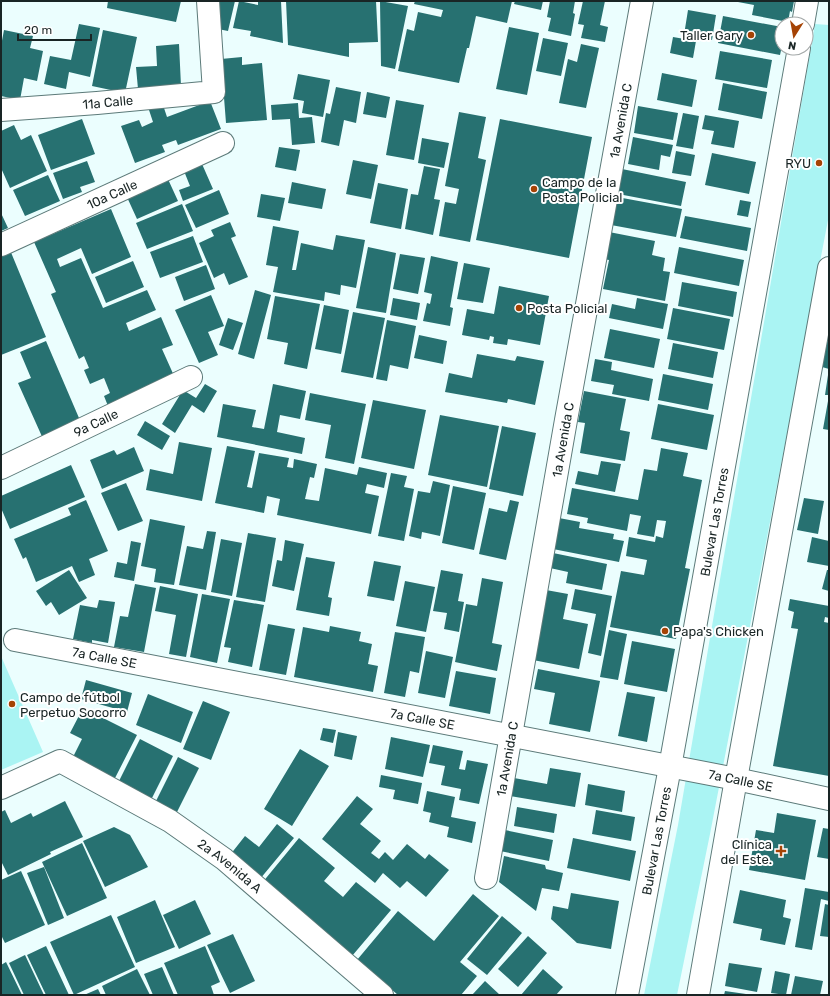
<svg xmlns="http://www.w3.org/2000/svg" width="830" height="996" viewBox="0 0 830 996" font-family="Rubik,sans-serif">
  <style>
    .green { fill: #aaf4f3 }
    .building { fill: #277171 }
    .lines { fill: none; stroke-linecap: round; stroke-linejoin: round }
    .minor-casing { stroke: #5c7a79; stroke-width: 24 }
    .minor { stroke: #fff; stroke-width: 22 }
    .poi-dot { fill: #a54305; stroke: #fff; stroke-width: 1.5 }
    .labels { text-anchor: middle; dominant-baseline: central; stroke-width: 4; stroke-linejoin: round; paint-order: stroke }
    .poi-label { font-size: 13px; fill: #192525; stroke: #fff; text-anchor: start }
    .street-label { font-size: 13px; fill: #192525; stroke: #fff }
  </style>
  <rect width="100%" height="100%" fill="#ebfefe"/>
  <path class="green" d="M815,24L829,25V215L710,834L677,995H644L678,825Z
    M1,656L43,752L1,770Z"/>
  <path class="building" d="M108,1H181L176,22L107,8Z
    M219,1H235L228,31L213,28Z
    M239,1L258,5V1H281L283,43L250,36L251,31L233,28Z
    M286,1H376L378,42L349,43V57L288,45Z
    M380,1L408,6L395,69L381,66Z
    M415,1H512L507,23L476,16L469,48H467L459,83L398,71L407,29L414,31L418,12L441,17L443,10L414,4Z
    M515,1H543L541,10L514,4Z
    M550,1H575L573,13L575,14L571,36L548,31L551,18L547,17Z
    M583,1H605L600,25L608,27L605,42L581,38L584,25L578,24Z
    M738,1H794L792,12L790,11L788,22L752,15L754,5L738,2Z
    M688,10L716,15L712,40L684,35Z
    M723,16L782,27V46L780,55L718,43Z
    M79,24L100,28L90,77L69,72L66,89L44,84L50,56L71,60Z
    M509,27L539,33L527,95L496,89Z
    M4,30L33,36L30,48L43,51L37,81L24,78L20,100L1,96V46Z
    M103,30L137,37L125,93L92,86Z
    M673,37L696,41L693,58L670,53Z
    M543,38L568,43L561,76L536,71Z
    M179,44L181,86L138,89L136,67L157,66L156,46Z
    M581,44L599,48L586,108L559,103L568,59L577,62Z
    M720,51L772,60L767,88L715,79Z
    M242,57V65L262,63L267,120L226,123L221,59Z
    M662,73L697,80L692,107L657,100Z
    M298,74L330,80L323,117L302,113L304,101L293,99Z
    M723,83L767,92L762,119L718,110Z
    M336,87L361,92L356,123L344,120L339,146L321,142L326,113L330,114Z
    M367,92L390,97L386,118L363,114Z
    M396,100L424,105L414,160L386,155Z
    M210,101L221,129L178,145L176,140L162,145L165,152L135,163L121,126L139,120L142,127L153,122L148,107L162,102L167,117Z
    M298,103L299,118L312,117L315,143L292,145L290,119L272,120L271,105Z
    M638,106L678,113L673,140L634,133Z
    M459,112L486,117L478,158L486,160L470,242L439,236L445,202L456,204L459,189L445,186Z
    M683,113L699,116L693,149L676,146Z
    M705,115L739,121L734,148L711,144L714,131L702,129Z
    M82,119L95,154L51,170L38,135Z
    M500,119L592,137L569,258L476,240Z
    M14,125L21,140L31,135L47,171L10,188L1,168V131Z
    M633,137L673,145L670,157L661,155L659,170L628,164Z
    M422,138L449,143L444,168L418,163Z
    M279,147L300,150L296,171L275,167Z
    M676,151L695,155L691,176L672,173Z
    M712,153L756,162L749,194L705,185Z
    M353,160L378,165L371,199L346,194Z
    M87,161L95,182L80,187L82,192L63,199L53,173Z
    M202,164L213,189L183,201L179,190L190,186L184,171Z
    M424,166L440,169L434,199L440,200L433,235L405,229L411,194L418,195Z
    M617,168L686,182L681,206L613,193Z
    M48,175L60,201L25,216L13,190Z
    M167,177L178,201L137,219L126,195Z
    M292,182L326,189L322,209L288,203Z
    M378,183L408,189L401,229L370,223Z
    M219,190L229,214L196,228L185,205Z
    M261,194L285,198L280,221L257,217Z
    M617,197L682,209L676,237L611,225Z
    M740,200L751,202L748,217L737,215Z
    M182,204L193,231L147,249L136,223Z
    M111,209L131,257L92,274L81,248L57,259L60,267L81,258L103,308L147,290L156,310L126,323L129,331L161,317L173,345L162,349L175,378L108,406L104,396L110,393L104,378L90,384L84,370L89,368L84,356L79,359L51,294L56,292L34,242Z
    M1,213L8,228L1,231Z
    M685,216L751,228L747,251L680,238Z
    M230,222L236,236L231,238L248,277L229,285L224,273L214,278L199,243L214,236L211,230Z
    M273,226L299,231L292,270H296L301,243L333,250L336,235L365,240L356,288L341,285L340,295L325,292L324,301L273,292L278,267L266,265Z
    M609,232L655,241L652,255L665,258L663,271L670,272L665,301L603,289L609,260L604,259Z
    M193,236L203,262L160,278L150,252Z
    M368,247L396,253L386,313L356,308Z
    M679,247L744,260L739,286L674,273Z
    M10,250L46,337L1,355V253Z
    M400,254L425,258L418,294L393,289Z
    M431,256L458,262L450,307L453,308L450,326L423,321L427,303L430,304L432,294L424,292Z
    M133,261L144,287L106,303L95,277Z
    M464,263L490,268L483,303L457,299Z
    M206,265L215,289L184,301L175,277Z
    M682,282L737,292L733,317L678,306Z
    M499,286L549,296L540,345L508,339L507,345L493,343L494,337L490,336L489,340L462,335L467,309L494,314Z
    M255,290L271,295L254,359L238,354Z
    M211,295L224,326L208,332L218,355L199,363L175,310Z
    M275,296L320,304L307,369L284,364L288,343L267,339Z
    M393,298L420,303L417,320L390,315Z
    M637,298L668,304L663,329L609,318L612,304L635,309Z
    M324,305L349,310L341,354L315,349Z
    M673,308L730,319L724,350L667,339Z
    M353,312L385,318L373,378L341,372Z
    M228,318L243,323L233,350L219,345Z
    M387,320L416,326L408,369L390,365L387,381L376,379Z
    M610,329L660,339L654,368L604,358Z
    M419,335L447,341L443,364L414,358Z
    M828,338L829,339V369L822,367Z
    M46,341L82,425L44,441L18,383L31,378L20,352Z
    M673,343L718,352L713,378L668,369Z
    M477,354L515,361L517,356L544,361L535,405L508,399L507,403L445,392L449,373L472,378Z
    M595,359L612,362L611,370L653,379L649,401L612,394L614,385L591,381Z
    M663,374L713,384L708,410L658,400Z
    M828,375H829V395H825Z
    M205,384L217,391L204,413L192,405L175,433L162,424L183,390L196,398Z
    M273,384L306,391L300,419L280,415L277,432L305,438L302,454L217,437L223,404L256,410L252,427L264,429Z
    M584,391L626,399L620,430L630,432L625,461L580,453L585,423L578,422Z
    M310,393L366,404L354,464L325,458L331,425L305,420Z
    M373,400L426,410L414,469L361,458Z
    M828,401H829V430L823,429Z
    M658,404L714,415L707,450L651,439Z
    M440,415L499,426L487,487L428,475Z
    M145,421L170,436L162,450L137,435Z
    M502,426L536,433L523,496L489,489Z
    M179,442L212,448L202,501L146,490L150,469L173,474Z
    M227,446L255,451L247,487L252,488L259,453L289,458L287,467L293,468L294,459L317,464L314,478L310,477L305,499L319,501L325,468L357,475L359,467L387,473L384,488L367,484L365,493L379,496L371,534L277,515L280,499L267,496L264,513L215,503Z
    M134,447L144,471L102,489L90,460L114,450L117,455Z
    M661,448L688,453L683,476L702,480L685,568L690,569L676,639L610,627L621,571L644,575L647,560L626,556L629,537L655,542L656,536L663,538L666,521L657,520L654,537L637,534L641,516L630,514L627,531L587,523L588,518L567,514L572,488L638,500L644,469L657,471Z
    M601,461L621,464L615,492L575,484L578,471L598,475Z
    M71,465L85,497L10,529L1,508V496Z
    M391,473L407,476L404,487L414,489L404,541L378,536Z
    M433,481L450,485L440,536L422,532L421,539L409,536L418,491L430,493Z
    M126,483L143,521L118,531L101,493Z
    M453,486L486,493L474,550L442,543Z
    M804,498L824,501L818,534L797,530Z
    M86,500L108,551L89,559L95,575L79,582L72,566L36,582L26,557L23,559L14,539L71,515L68,508Z
    M510,500L519,502L506,560L479,554L489,508L507,512Z
    M559,518L580,522L579,528L614,534L613,539L624,541L619,562L553,549Z
    M150,519L185,526L174,585L154,582L156,569L141,566Z
    M207,531L216,532L206,590L179,585L187,546L203,549Z
    M248,533L276,538L265,602L236,597Z
    M812,537L829,541V566L807,562Z
    M221,539L242,543L232,596L211,592Z
    M285,540L304,544L294,591L272,586L277,560L282,561Z
    M131,541L141,543L134,581L114,577L117,562L127,564Z
    M553,553L607,564L602,590L566,583L568,572L550,568Z
    M306,557L335,562L328,597L332,598L329,616L296,610Z
    M374,561L401,566L394,601L367,596Z
    M69,570L87,598L59,615L51,602L46,606L36,591Z
    M441,570L463,574L458,601L464,602L459,632L444,629L447,613L433,611Z
    M827,570H829V591L822,589Z
    M482,578L503,582L492,643L502,645L497,671L455,662L466,604L477,606Z
    M405,581L435,587L426,632L396,626Z
    M135,584L156,588L144,652L114,647L120,616L128,617Z
    M160,586L198,594L186,657L169,654L176,615L155,611Z
    M575,589L612,596L601,656L588,653L596,614L571,609Z
    M546,590L568,594L563,619L588,624L579,669L533,660Z
    M202,594L230,599L217,663L190,657Z
    M790,599L829,606V618L825,617L824,622L829,623V776L773,766L798,629L791,628L794,612L788,610Z
    M99,600L115,602L108,643L92,640V643L73,639L80,605L97,608Z
    M234,600L264,605L252,667L228,662L231,648L224,647Z
    M268,624L295,629L286,675L259,670Z
    M330,626L361,632L359,641L372,644L368,664L378,666L373,692L294,677L303,627L329,632Z
    M609,630L627,634L618,680L600,677Z
    M395,632L425,637L419,673L410,671L405,697L384,693Z
    M632,641L675,649L667,692L624,684Z
    M426,651L453,657L445,698L418,693Z
    M538,669L600,681L590,732L549,724L555,693L534,689Z
    M456,671L496,678L490,714L449,706Z
    M86,680L132,693L127,712L81,699Z
    M627,692L655,697L647,742L618,736Z
    M148,694L193,712L181,743L136,725Z
    M203,701L230,712L211,760L183,749Z
    M83,708L137,735L114,780L72,759L82,739L70,733Z
    M323,728L336,730L333,743L320,740Z
    M338,732L357,736L352,760L334,756Z
    M391,737L430,745L423,777L385,769Z
    M140,739L173,756L151,800L118,783Z
    M433,745L463,751L459,769L465,770L467,760L488,764L479,804L459,800L461,789L441,785L445,766L429,763Z
    M300,749L329,766L292,826L264,809Z
    M178,757L199,768L176,814L155,803Z
    M550,768L581,773L575,807L510,796L514,778L547,784Z
    M381,775L422,783L418,804L393,799L395,790L379,787Z
    M588,784L625,791L622,812L585,805Z
    M427,791L455,797L451,817L476,822L472,843L447,837L449,827L429,822L431,813L423,811Z
    M357,796L373,809L360,824L381,841L371,853L379,859L385,852L393,860L407,844L425,859L429,854L449,870L426,897L407,881L400,888L383,873L375,883L322,839Z
    M65,801L83,837L50,852L51,854L8,875L1,861V812L5,810L11,823L31,813L33,817Z
    M517,807L557,814L554,833L514,826Z
    M596,810L635,817L631,841L592,834Z
    M777,813L816,820L805,880L749,870L756,830L774,833Z
    M277,824L294,838L260,879L230,855L245,836L259,847Z
    M114,827L130,835L148,867L105,887L83,841Z
    M823,828L829,829V859L817,857Z
    M505,830L553,840L549,861L500,851Z
    M299,838L335,868L324,881L343,897L356,882L391,910L352,956L262,883Z
    M573,838L636,851L630,881L567,868Z
    M82,843L107,898L67,916L42,862Z
    M504,856L545,865L546,869L563,873L559,891L542,888L536,911L499,882Z
    M44,867L64,918L48,925L27,873Z
    M21,871L45,925L5,943L1,935V880Z
    M805,888L829,892V901L821,899L812,950L795,947Z
    M740,890L786,900L783,917L791,919L785,945L760,940L762,929L733,923Z
    M571,893L619,901L611,949L577,943L551,919L553,906L568,909Z
    M473,894L499,916L460,962L477,976L461,995H398L357,960L398,911L434,941Z
    M155,900L175,947L136,963L117,917Z
    M195,900L211,934L179,949L163,915Z
    M825,904L829,905V937L820,936Z
    M111,915L135,967L74,995L50,942Z
    M502,916L522,933L487,975L467,959Z
    M233,934L255,981L230,993L207,945Z
    M528,936L547,953L518,987L498,969Z
    M46,946L69,995H46L27,955Z
    M205,946L220,982L211,986L214,995H178L164,963Z
    M25,955L44,995H24L9,963Z
    M6,962L22,995H1V965Z
    M729,963L762,968L757,992L725,986Z
    M162,967L174,995H153L144,974Z
    M137,969L150,995H106L102,986Z
    M543,969L563,987L556,995H521Z
    M775,971L790,974L786,995L771,993Z
    M795,976L823,981L820,995H791Z
    M485,981L500,995H472Z
    M98,989L101,995H84Z
    M725,991L746,994V995H724Z"/>
  <g class="lines">
    <defs>
      <g id="minor">
        <path d="M803,24L807,1"/>
        <path id="s1" d="M1,110L97,103L214,92L208,1"/>
        <path id="s2" d="M1,245L223,143"/>
        <path id="s3" d="M1,468L191,377"/>
        <path id="s4" d="M15,640L736,779L829,799"/>
        <path id="s5" d="M1,788L60,761L170,821L224,859L382,995"/>
        <path id="s6" d="M486,878L566,420L642,1"/>
        <path id="s7" d="M627,995L670,767L799,48"/>
        <path d="M698,995L736,779L829,268"/>
      </g>
    </defs>
    <use href="#minor" class="minor-casing"/>
    <use href="#minor" class="minor"/>
  </g>
  <g class="poi-dot">
    <circle cx="751" cy="35" r="4"/>
    <circle cx="819" cy="163" r="4"/>
    <circle cx="534" cy="189" r="4"/>
    <circle cx="519" cy="308" r="4"/>
    <circle cx="665" cy="631" r="4"/>
    <circle cx="12" cy="704" r="4"/>
    <path d="M779 845h4v4h4v4h-4v4h-4v-4h-4v-4h4z"/>
  </g>
  <g class="labels">
    <g class="poi-label">
      <text x="743" y="35" text-anchor="end">Taller Gary</text>
      <text x="811" y="163" text-anchor="end">RYU</text>
      <text x="542" y="182">Campo de la<tspan x="542" dy="15">Posta Policial</tspan></text>
      <text x="527" y="308">Posta Policial</text>
      <text x="673" y="631">Papa's Chicken</text>
      <text x="20" y="697">Campo de fútbol<tspan x="20" dy="15">Perpetuo Socorro</tspan></text>
      <text x="772" y="844" text-anchor="end">Clínica<tspan x="772" dy="15">del Este.</tspan></text>
    </g>
    <g class="street-label">
      <text stroke="none"><textPath href="#s1" startOffset="107">11a Calle</textPath></text>
      <text stroke="none"><textPath href="#s6" startOffset="769">1a Avenida C</textPath></text>
      <text stroke="none"><textPath href="#s2" startOffset="122">10a Calle</textPath></text>
      <text stroke="none"><textPath href="#s3" startOffset="105">9a Calle</textPath></text>
      <text stroke="none"><textPath href="#s6" startOffset="445">1a Avenida C</textPath></text>
      <text stroke="none"><textPath href="#s7" startOffset="481">Bulevar Las Torres</textPath></text>
      <text stroke="none"><textPath href="#s4" startOffset="91">7a Calle SE</textPath></text>
      <text stroke="none"><textPath href="#s4" startOffset="415">7a Calle SE</textPath></text>
      <text stroke="none"><textPath href="#s6" startOffset="121">1a Avenida C</textPath></text>
      <text stroke="none"><textPath href="#s4" startOffset="739">7a Calle SE</textPath></text>
      <text stroke="none"><textPath href="#s7" startOffset="157">Bulevar Las Torres</textPath></text>
      <text stroke="none"><textPath href="#s5" startOffset="265">2a Avenida A</textPath></text>
    </g>
  </g>
  <rect width="830" height="996" fill="none" stroke="#192525" stroke-width="4"/>
  <g transform="translate(794 36) rotate(191)"><circle r="19" fill="#ffffff" stroke="#a3a8a8"/>
  <path d="M0-3L7 15L0 10L-7 15Z" fill="#a54305"/>
  <text y="-6" font-size="11" font-weight="bold" text-anchor="middle" fill="#192525">N</text>
  </g>
  <path d="M18 34v6h73v-6" fill="none" stroke="#192525" stroke-width="2"/>
  <text x="24" y="34" font-size="12" fill="#192525" stroke="#ffffff" stroke-width="3" paint-order="stroke">20 m</text>
</svg>
